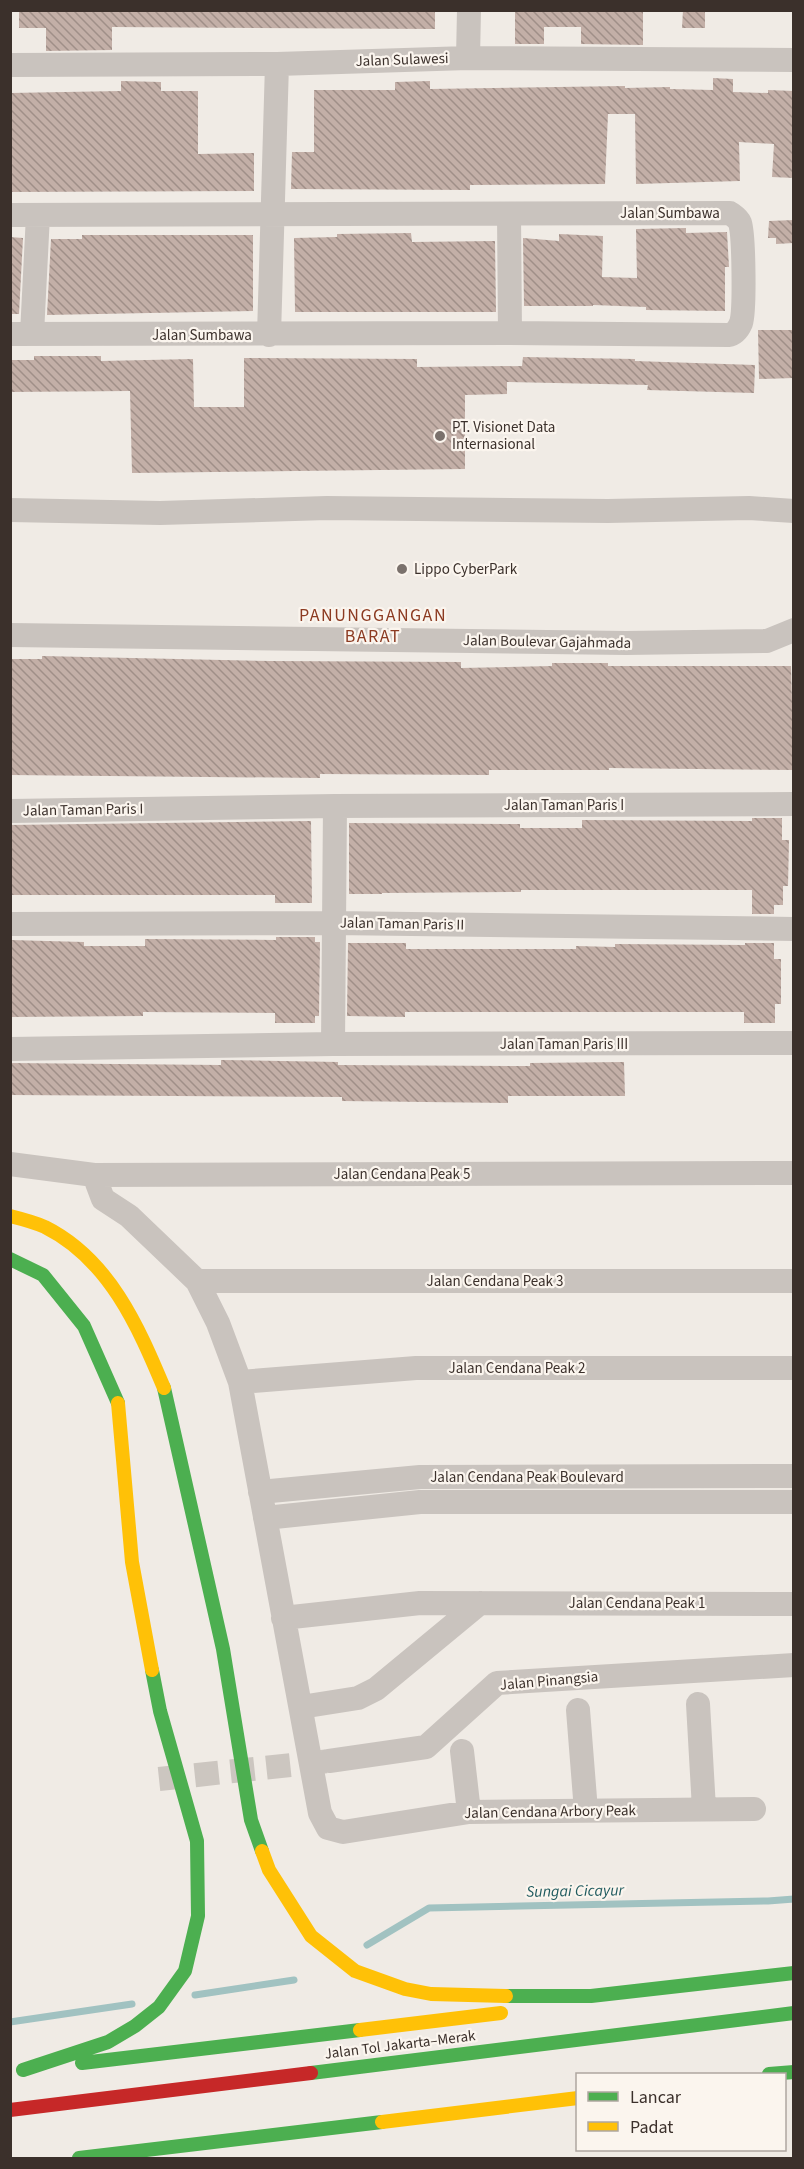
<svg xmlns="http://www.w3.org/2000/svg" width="804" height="2169" viewBox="0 0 804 2169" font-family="'Source Sans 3',sans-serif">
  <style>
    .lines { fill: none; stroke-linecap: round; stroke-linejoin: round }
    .stream { stroke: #a1c2c1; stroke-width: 7 }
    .building { fill: url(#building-back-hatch) }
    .street-tunnel { stroke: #ccc6c0; stroke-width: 24; stroke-dasharray: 24 12; stroke-linecap: butt }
    .street { stroke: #c9c3be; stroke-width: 24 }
    .fast { stroke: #4caf50; stroke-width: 14 }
    .slow { stroke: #ffc107; stroke-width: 14 }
    .jam { stroke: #c62828; stroke-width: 14 }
    .poi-dot { fill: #7a716c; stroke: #fbf5ee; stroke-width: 2 }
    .labels { text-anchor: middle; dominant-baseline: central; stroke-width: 4.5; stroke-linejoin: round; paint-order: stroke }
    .street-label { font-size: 15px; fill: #3b302b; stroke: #fbf5ee }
    .poi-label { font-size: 15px; fill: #3b302b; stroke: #fbf5ee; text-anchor: start }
    .water-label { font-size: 16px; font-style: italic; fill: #1f5a5e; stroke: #fbf5ee }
    .quarter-label { font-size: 18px; letter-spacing: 1.5px; fill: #8c3b22; stroke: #fbf5ee }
  </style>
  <defs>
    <pattern id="building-back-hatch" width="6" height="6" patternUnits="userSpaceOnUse" patternTransform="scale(1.5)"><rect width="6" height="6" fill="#c3afa7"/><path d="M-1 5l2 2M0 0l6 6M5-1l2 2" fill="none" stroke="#a08f88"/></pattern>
  </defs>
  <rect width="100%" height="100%" fill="#f0ebe5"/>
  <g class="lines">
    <path class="stream" d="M367,1945L429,1908L768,1901L794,1899
      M195,1995L294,1980
      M10,2022L132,2004"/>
  </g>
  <path class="building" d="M19,10H435V29L112,27V50L46,51V28H19Z
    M515,10H643V45L581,44V27H544V44H515Z
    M683,10H705V28H682Z
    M713,78L733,79V92L768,93V90L794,91V178L772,177L774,144L739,142L740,181L636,184L635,114H608L605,184L470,185V190L291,189L292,152H314V90H395V82L430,81V89L625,86V88L670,87V89L713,90Z
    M121,81L161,82V91H198V154L254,153V191L10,192V93L121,91Z
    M794,220V243L776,244V238H768L769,221Z
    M686,228V233L727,232L729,267H725V311L646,310V307L593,305V306H524L523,238L559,241V234L603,236L602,277L637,278L636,229Z
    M411,233L412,242L495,241L496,312H295L294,238L337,237V234Z
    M82,235H253V311L47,315L51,239H82Z
    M10,237L23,238L19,314H10Z
    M758,330H794V378L759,379Z
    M34,356H101V361L193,359L194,407H244V358L417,359V367L522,366L523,357L635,359V361L755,365L754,393L647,390L648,385L507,382V394L465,395V469L132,473L130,391L10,392V360H34Z
    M42,656L271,661L461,662V668L552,666V663H608V666H791L794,770L609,768V770H489V775L320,774V778L10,775L11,659H42Z
    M752,818H782V840H789L788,886H783V905H774V914H752V890H521V892L382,893V894H349V823L520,824V828H582V820L752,821Z
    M311,821L312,903H275V895H10V825Z
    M276,937H315V942H320L319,1016H315V1023H275V1013L143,1012V1016L10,1017V940L84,942V946H145V939L276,940Z
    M348,943H406V949H576V946L615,947V944L745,945V943H774V959H781V1004H775V1023H744V1012H405V1017L347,1016Z
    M221,1060L338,1062V1065L530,1066V1063L624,1062L625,1096H508V1103L342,1101V1097L10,1095V1063L221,1065Z"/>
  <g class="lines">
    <path class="street-tunnel" d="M159,1779L329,1761"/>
    <path class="street" d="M468,58L469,10
      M10,65L277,64L468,58L794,60
      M509,214L510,333
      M10,215L730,213C734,216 738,218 740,223C744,236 745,311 741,323C738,330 735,334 728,335L510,333L10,334
      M32,334L38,215
      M269,335L277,64
      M10,510L160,513L327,508L608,511L749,508L794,511
      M10,635L626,643L767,641L794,630
      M10,811L335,806L794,804
      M10,924L333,923L794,929
      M333,1044L335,806
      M10,1049L333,1044L794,1043
      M10,1164L94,1175L794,1173
      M94,1175L103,1199L129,1216L197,1281L218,1323L240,1382L320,1813L328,1828L343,1832L469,1812L754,1809
      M197,1281H794
      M240,1382L416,1368H794
      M260,1492L420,1477L794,1476
      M265,1518L420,1502H794
      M283,1618L420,1603L794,1604
      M698,1704L704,1809
      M301,1707L358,1698L376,1689L480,1603
      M578,1710L586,1811
      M462,1751L469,1812
      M329,1761L426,1747L497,1683L794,1665"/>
    <path class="fast" d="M10,1259L43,1275L84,1326L118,1403
      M164,1388L223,1649L251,1820L262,1851
      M506,1996H591L794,1973
      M82,2063L360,2030
      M23,2070L108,2042L135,2026L159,2007L185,1971L198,1916L197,1841L160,1711L152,1670
      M311,2073L794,2013
      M769,2074L794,2072
      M79,2158L382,2122"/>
    <path class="slow" d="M10,1216C22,1219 34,1222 45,1227C109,1259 138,1326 164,1388
      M118,1403L132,1562L152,1670
      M262,1851L269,1870L311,1936L355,1971L405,1989L431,1994L506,1996
      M360,2030L501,2013
      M382,2122L578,2098"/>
    <path class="jam" d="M10,2110L311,2073"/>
  </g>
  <g class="poi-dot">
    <circle cx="440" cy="436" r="6"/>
    <circle cx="402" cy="569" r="6"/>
  </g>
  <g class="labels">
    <g class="street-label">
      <text transform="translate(402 60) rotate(-2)">Jalan Sulawesi</text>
      <text x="670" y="213">Jalan Sumbawa</text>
      <text x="202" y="335">Jalan Sumbawa</text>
      <text transform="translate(547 642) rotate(1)">Jalan Boulevar Gajahmada</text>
      <text x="564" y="805">Jalan Taman Paris I</text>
      <text transform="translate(83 810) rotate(-1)">Jalan Taman Paris I</text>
      <text transform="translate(402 924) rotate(1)">Jalan Taman Paris II</text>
      <text x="564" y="1044">Jalan Taman Paris III</text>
      <text x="402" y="1174">Jalan Cendana Peak 5</text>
      <text x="495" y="1281">Jalan Cendana Peak 3</text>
      <text x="517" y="1368">Jalan Cendana Peak 2</text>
      <text x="527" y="1477">Jalan Cendana Peak Boulevard</text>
      <text x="637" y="1603">Jalan Cendana Peak 1</text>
      <text transform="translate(549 1681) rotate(-5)">Jalan Pinangsia</text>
      <text transform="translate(550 1812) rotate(-1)">Jalan Cendana Arbory Peak</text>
      <text transform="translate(400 2045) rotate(-7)">Jalan Tol Jakarta–Merak</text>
    </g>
    <g class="poi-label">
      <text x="452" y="427">PT. Visionet Data<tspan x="452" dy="17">Internasional</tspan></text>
      <text x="414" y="569">Lippo CyberPark</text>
    </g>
    <g class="water-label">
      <text transform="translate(575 1891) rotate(-1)">Sungai Cicayur</text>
    </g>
    <g class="quarter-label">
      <text x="373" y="615">PANUNGGANGAN<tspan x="373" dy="21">BARAT</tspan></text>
    </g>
  </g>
  <rect width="804" height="2169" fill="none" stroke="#3b302b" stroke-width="24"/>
  <rect x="576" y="2073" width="210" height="78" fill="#fbf5ee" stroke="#aea6a0" stroke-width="1.5"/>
  <rect x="588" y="2092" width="30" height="9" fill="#4caf50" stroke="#aea6a0" stroke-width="1.5"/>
  <text x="630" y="2103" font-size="18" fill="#3b302b">Lancar</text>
  <rect x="588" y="2122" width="30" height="9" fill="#ffc107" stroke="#aea6a0" stroke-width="1.5"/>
  <text x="630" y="2133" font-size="18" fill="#3b302b">Padat</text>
</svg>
